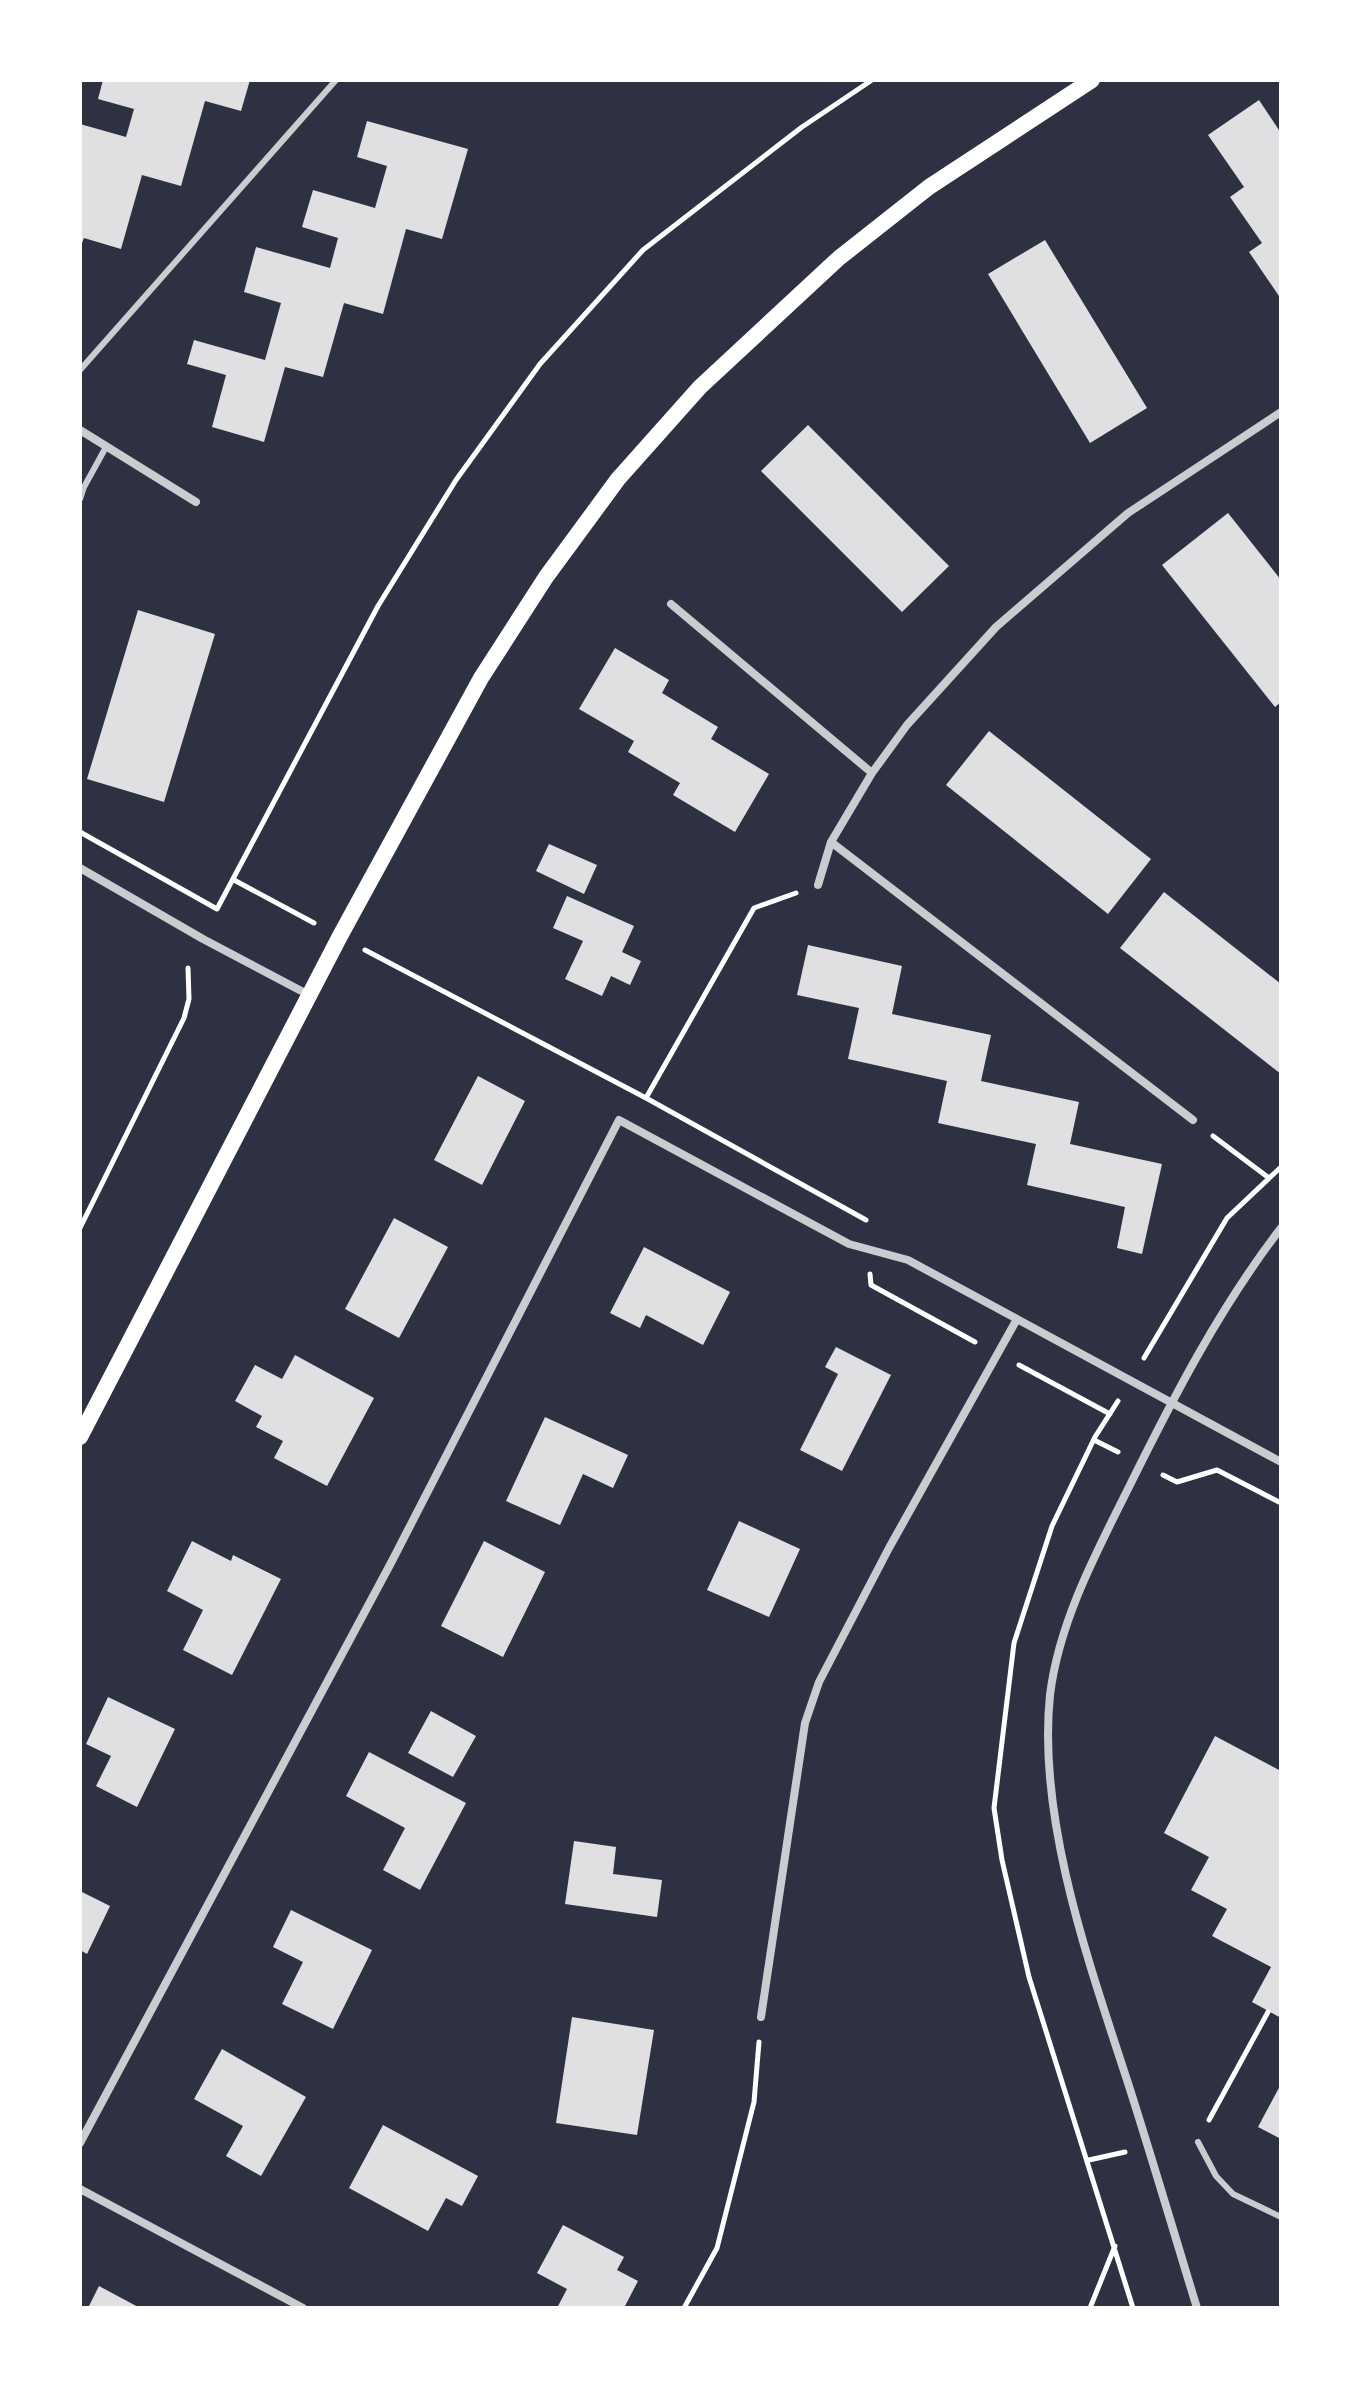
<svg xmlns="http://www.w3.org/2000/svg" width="1361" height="2388" viewBox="0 0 1361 2388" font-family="'Source Sans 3',sans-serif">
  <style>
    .building { fill: #e0e0e3 }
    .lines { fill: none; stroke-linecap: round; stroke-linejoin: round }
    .path { stroke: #fff; stroke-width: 5 }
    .service { stroke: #caccd0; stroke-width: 6 }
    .minor { stroke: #caccd0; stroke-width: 8 }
    .secondary { stroke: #fff; stroke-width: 16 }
  </style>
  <rect width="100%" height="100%" fill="#2d3142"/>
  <path class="building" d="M103,80H250L241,111L205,101L181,186L142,175L121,249L84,238L80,248V124L126,137L134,109L98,99Z
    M1259,100L1281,133V299L1249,252L1262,243L1230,197L1244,187L1208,135Z
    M367,121L468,149L442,239L406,229L383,314L344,303L323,377L285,367L264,442L212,427L226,375L187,364L194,340L265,360L281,303L244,292L256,247L330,268L338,238L302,227L313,190L375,208L387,166L357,157Z
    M1045,240L1147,408L1090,443L988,274Z
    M808,425L949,566L902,612L761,471Z
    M1228,513L1281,580V702L1275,707L1162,565Z
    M138,610L215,634L164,802L87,779Z
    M615,648L669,680L662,693L718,727L711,739L769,774L735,832L673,795L680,783L628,752L634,741L579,709Z
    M989,731L1151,859L1108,914L946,785Z
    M549,844L597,865L584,894L536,871Z
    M1164,892L1281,984V1074L1120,948Z
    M567,896L634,926L622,952L641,961L630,985L611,976L602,996L565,979L583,941L553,928Z
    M808,945L902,966L892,1014L991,1035L981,1081L1079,1102L1070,1144L1162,1164L1142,1254L1117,1248L1125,1207L1027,1185L1036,1144L938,1123L947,1081L848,1059L859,1008L797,995Z
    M478,1076L525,1101L482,1185L434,1160Z
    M394,1218L448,1247L399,1338L345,1309Z
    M644,1247L730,1292L703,1345L646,1315L640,1328L610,1313Z
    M836,1347L891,1375L842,1471L800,1450L838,1374L825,1367Z
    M295,1355L374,1398L327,1486L274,1458L283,1441L256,1427L262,1416L235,1401L255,1365L282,1379Z
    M545,1417L628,1455L613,1488L583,1474L560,1525L506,1501Z
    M739,1521L800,1549L769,1617L707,1590Z
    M192,1541L231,1561L233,1555L281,1579L232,1675L183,1650L203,1610L167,1591Z
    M484,1541L545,1572L503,1657L441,1626Z
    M108,1697L175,1729L137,1807L96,1786L111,1756L86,1744Z
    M431,1711L476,1736L453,1777L408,1753Z
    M1215,1736L1281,1771V2018L1252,2002L1271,1967L1212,1936L1227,1909L1191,1890L1209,1857L1164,1833Z
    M369,1752L466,1803L420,1890L383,1870L405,1828L346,1796Z
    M574,1841L616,1847L613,1874L662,1880L657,1917L565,1904Z
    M80,1891L110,1906L87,1954L80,1950Z
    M291,1910L372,1950L333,2029L282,2004L303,1962L273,1947Z
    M572,2017L654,2030L637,2135L556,2123Z
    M222,2049L306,2097L261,2176L226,2156L243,2126L194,2099Z
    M1281,2084V2139L1258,2127Z
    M383,2125L478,2176L462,2206L446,2198L428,2231L349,2188Z
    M563,2225L624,2257L617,2270L638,2281L624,2308H557L567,2289L537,2273Z
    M99,2286L140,2308H88Z"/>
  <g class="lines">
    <path class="path" d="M80,832L217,909L378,606L456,480L540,364L643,250L802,127L872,80
      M234,880L314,923
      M365,950L646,1098L866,1220
      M646,1098L754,908L796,893
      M1213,1136L1269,1178
      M80,1228L184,1018L189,999L188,968
      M870,1274L871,1285L975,1342
      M1144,1358L1227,1218L1281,1167
      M1019,1365L1110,1414
      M1118,1401L1095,1437L1052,1526L1014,1643L994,1808L1002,1860L1029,1977L1133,2308
      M1094,1440L1118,1452
      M1163,1475L1177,1482L1217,1470L1281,1503
      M1209,2120L1268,2012
      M1089,2160L1125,2152
      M684,2308L717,2248L754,2102L759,2042
      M1090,2308L1115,2246"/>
    <path class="service" d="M80,370L336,80
      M80,499L84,487L106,447
      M1198,2142L1216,2176L1233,2194L1281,2217"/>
    <path class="minor" d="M80,430L196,502
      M671,604L872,773
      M831,842L1193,1120
      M80,868L203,939L309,995
      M818,885L831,842L872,773L907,725L996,627L1128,513L1281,412
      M761,2017L805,1723L819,1682L889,1548L1017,1319
      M80,2143L392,1561L619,1120L849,1244L908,1260L1281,1462
      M80,2189L303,2308
      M1197,2308C1174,2233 1152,2158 1128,2083C1090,1966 1037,1820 1050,1695C1059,1622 1096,1553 1129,1487C1173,1398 1220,1307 1281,1228"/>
    <path class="secondary" d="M80,1437L340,936L481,678L546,577L618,479L700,387L839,258L929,187L1092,80"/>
  </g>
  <rect width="1361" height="2388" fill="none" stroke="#ffffff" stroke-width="164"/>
</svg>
